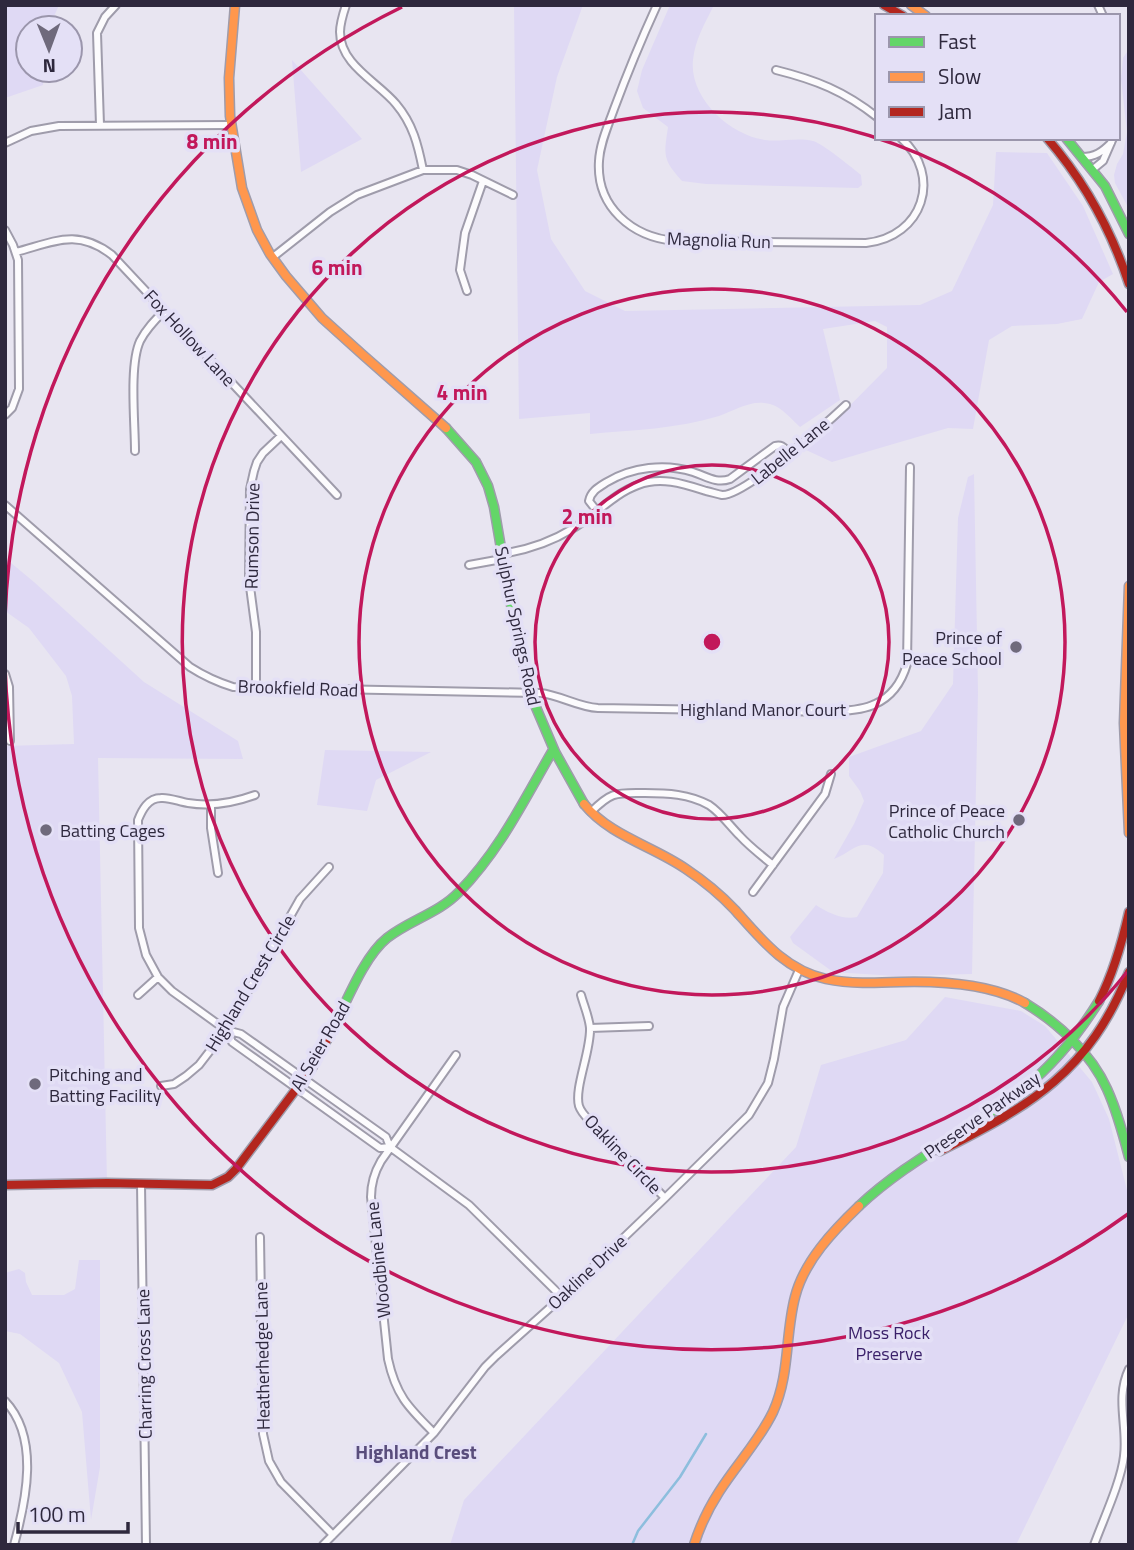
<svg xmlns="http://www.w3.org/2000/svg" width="1134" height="1550" viewBox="0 0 1134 1550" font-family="'Titillium Web',sans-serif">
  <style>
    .green { fill: #dfd9f4 }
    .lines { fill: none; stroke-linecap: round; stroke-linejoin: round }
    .stream { stroke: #8dbedd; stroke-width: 2.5 }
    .street-casing { stroke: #9f9cab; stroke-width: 10 }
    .fast-casing { stroke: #9f9cab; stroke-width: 11 }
    .slow-casing { stroke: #9f9cab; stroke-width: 11 }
    .jam-casing { stroke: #9f9cab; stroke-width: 11 }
    .street { stroke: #fcfbfd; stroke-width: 6 }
    .fast { stroke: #63d668; stroke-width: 8 }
    .slow { stroke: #ff974d; stroke-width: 8 }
    .jam { stroke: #b3261e; stroke-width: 8 }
    .ring { fill: none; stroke: #c2185b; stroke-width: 3.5 }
    .poi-dot { fill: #6f6a7c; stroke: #e4e0f6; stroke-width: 2.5 }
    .labels { text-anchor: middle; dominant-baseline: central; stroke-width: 7; stroke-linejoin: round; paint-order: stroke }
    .street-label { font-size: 18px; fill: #2e283d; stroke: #e4e0f6 }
    .poi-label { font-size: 18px; fill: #2e283d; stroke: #e4e0f6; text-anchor: end }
    .park-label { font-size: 18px; fill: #391f69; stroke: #e4e0f6 }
    .neighbourhood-label { font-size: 19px; font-weight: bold; fill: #594d7c; stroke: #e4e0f6 }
    .centre { fill: #c2185b; stroke: #e4e0f6; stroke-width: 3.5 }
    .ring-label { font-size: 21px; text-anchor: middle; font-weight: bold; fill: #c2185b; stroke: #e4e0f6; stroke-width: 7; stroke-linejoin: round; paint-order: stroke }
  </style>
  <rect width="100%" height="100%" fill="#e8e5f1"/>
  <path class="green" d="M5,5H59L49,28H28V70H44L43,85L5,98Z
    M514,5H583L557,77L537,170L551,239L585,291L625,311L920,305L952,291L993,205L996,152L1047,153L1083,206L1113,274L1099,282L1082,319L1057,324L1012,326L989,340L973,429L948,428L832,462L806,450L887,368V327L875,321L823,329L840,400L800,427C791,419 782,407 770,404C751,399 736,410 719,416C677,429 633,430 590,434V413L519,419Z
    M670,5H714C705,23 695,40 693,60C689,98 730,135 765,140C780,142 798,137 813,141C822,143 851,167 861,175L862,185L858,188L706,184L682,181C662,159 664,155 668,127L643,108L637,91L642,70Z
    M1129,49V209L1115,183L1114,175L1117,164L1123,154L1127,132L1121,79L1123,58Z
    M292,60L362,139L301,172Z
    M974,474L978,692L972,974L895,976L833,972L793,943L790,937L816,905C828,913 843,920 857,917L883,873L884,855C861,834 856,850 834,859L854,824L864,801L860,791L849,776V757L921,731L953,684L958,518L968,477Z
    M5,558L34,582L144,682L238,741L243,759L98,758L107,1183L5,1182V746L74,744L72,696L66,676L29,628L5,611Z
    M325,750L431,752L376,780L367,811L317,805Z
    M945,997L1021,1011L1045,1026L1092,1082L1109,1119L1129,1198V1313L1016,1545H450L464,1500L796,1147L821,1065L906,1040Z
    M79,1260H100V1467L91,1520L82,1412L59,1363L20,1334L5,1331V1273L19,1269L25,1273L26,1282L32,1295H64L75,1289Z"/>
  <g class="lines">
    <path class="stream" d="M632,1545L638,1531L680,1477L706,1434"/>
    <defs>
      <path id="street" d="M346,5C343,14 340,23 340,32C340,65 378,82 396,104C413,124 418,145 423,170
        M657,5C641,40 627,74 614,109C608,126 600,143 599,161C596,207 632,237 675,241L866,243C923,237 943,176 901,138
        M1098,5L1103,16
        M776,70C816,80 844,91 877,117
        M100,125L97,33L105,17L116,5
        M5,143L31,131L59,126L230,125
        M1082,157C1095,157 1102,152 1111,143
        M1092,170L1103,161L1113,138
        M5,230L13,245L18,260L19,389L12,408L5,415
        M16,252C54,242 77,228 112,255L337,495
        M273,257L330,212L357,195L423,170H457L472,175L513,195
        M467,291L460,270L465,233L483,181
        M135,451C135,423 129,365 140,341C146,329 155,320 164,311
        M5,505L190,667C204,676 217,682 233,687L540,693C560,695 578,707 598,708C657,709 716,710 775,711C800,711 854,715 875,704C893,696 902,681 907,664L910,467
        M597,511L589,501C591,491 599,487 607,482C632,467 665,463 693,472C706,476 716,484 730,479L775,446C782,444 784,448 789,453
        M502,554C526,550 551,542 572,529C595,516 613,494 638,485C661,476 684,484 706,491C711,492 717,494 722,495C744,496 827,423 846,405
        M469,565L502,559
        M5,674L9,687L10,741
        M256,688V632L249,579L250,489L254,471L257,462L263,453L281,436
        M211,805V828L218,873
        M591,812C612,791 616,793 645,793C667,793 689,794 709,805C721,813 730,826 740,836C750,847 762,856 773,865
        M753,892L825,794L831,774
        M138,995L158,977
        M581,995C584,1006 589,1017 590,1028C591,1051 574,1088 579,1106C581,1112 585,1116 589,1120L665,1198
        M590,1028L649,1026
        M226,1030L172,991L158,977L146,955L139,928L138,820C142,810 148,798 161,798C169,797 180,802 188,803C212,807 233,803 255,795
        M161,1086L174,1084L186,1076L199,1065L226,1030L300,899L329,867
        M390,1147L380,1148L232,1042L226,1030L241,1034L386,1137L390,1147L469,1205L562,1297
        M141,1184L146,1545
        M260,1237L263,1434L269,1461L281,1482L333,1535
        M5,1401C40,1438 26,1501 14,1545
        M434,1433C409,1408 396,1396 388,1359L371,1197C371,1183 374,1173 381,1161L456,1055
        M323,1545L434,1433L485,1367L496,1356L562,1297L665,1198L749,1115L768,1083L774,1059L783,1007L799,970
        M1094,1545C1103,1520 1121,1482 1124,1456C1128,1427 1115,1398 1129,1369"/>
      <path id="fast" d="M1066,138L1105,186L1129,234
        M446,428L476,462L488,486L494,507L509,595L529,691L555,752L584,804
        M1025,1003C1058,1023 1091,1053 1107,1089C1117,1111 1123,1134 1129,1157
        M328,1038C344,1009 362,958 387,938C410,920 439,913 459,892C500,850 524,800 553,750
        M859,1206C908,1160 970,1131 1022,1090C1053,1065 1078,1035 1099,1001"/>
      <path id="slow" d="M235,5L229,78L230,116L242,188L257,230L270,254L286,276L322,318L363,355L446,428
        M911,5L926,16
        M1129,586L1124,723L1129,833
        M584,804C610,836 653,846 686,869C704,881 720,894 735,910C761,939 785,970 826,979C850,984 875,983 900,982C938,981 991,984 1025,1003
        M694,1545C700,1526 708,1509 719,1492C736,1465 759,1441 773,1412C790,1375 785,1335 795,1297C804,1261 834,1230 859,1206"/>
      <path id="jam" d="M884,5L903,16
        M1047,138C1085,182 1111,229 1129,284
        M1099,1001C1114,972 1122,943 1129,912
        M940,1151C1032,1105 1089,1072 1129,972
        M5,1185L107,1183L212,1185L228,1177L236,1169L312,1068L328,1038"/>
    </defs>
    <use href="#street" class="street-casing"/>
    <use href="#fast" class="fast-casing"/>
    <use href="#slow" class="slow-casing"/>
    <use href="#jam" class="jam-casing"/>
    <use href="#street" class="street"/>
    <use href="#fast" class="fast"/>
    <use href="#slow" class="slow"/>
    <use href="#jam" class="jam"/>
  </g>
  <g class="ring">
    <circle cx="712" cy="642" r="177"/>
    <circle cx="712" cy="642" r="353"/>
    <path d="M1127 972A530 530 0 1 1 1127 312"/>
    <path d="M1128 1214A707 707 0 0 1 5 667M5 617A707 707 0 0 1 402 7"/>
  </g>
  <g class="poi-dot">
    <circle cx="1016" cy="647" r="7"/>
    <circle cx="1019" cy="820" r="7"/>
    <circle cx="46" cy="830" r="7"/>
    <circle cx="35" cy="1084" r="7"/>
  </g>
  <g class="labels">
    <g class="street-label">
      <text transform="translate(719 240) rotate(2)">Magnolia Run</text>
      <text transform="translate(190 338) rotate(47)">Fox Hollow Lane</text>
      <text transform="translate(790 451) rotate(-39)">Labelle Lane</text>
      <text transform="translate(252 536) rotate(-89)">Rumson Drive</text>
      <text transform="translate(518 626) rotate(78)">Sulphur Springs Road</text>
      <text transform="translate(298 688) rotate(2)">Brookfield Road</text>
      <text x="763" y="709">Highland Manor Court</text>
      <text transform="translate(250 983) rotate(-59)">Highland Crest Circle</text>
      <text transform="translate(320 1046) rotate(-60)">Al Seier Road</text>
      <text transform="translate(982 1115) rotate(-35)">Preserve Parkway</text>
      <text transform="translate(623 1154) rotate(46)">Oakline Circle</text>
      <text transform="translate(378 1260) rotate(-96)">Woodbine Lane</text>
      <text transform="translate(587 1272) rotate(-43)">Oakline Drive</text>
      <text transform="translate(262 1356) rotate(-91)">Heatherhedge Lane</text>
      <text transform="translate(144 1364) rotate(-91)">Charring Cross Lane</text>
    </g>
    <g class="poi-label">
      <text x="1002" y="637">Prince of<tspan x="1002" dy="21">Peace School</tspan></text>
      <text x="1005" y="810">Prince of Peace<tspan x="1005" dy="21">Catholic Church</tspan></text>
      <text x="60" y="830" text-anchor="start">Batting Cages</text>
      <text x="49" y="1074" text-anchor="start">Pitching and<tspan x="49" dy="21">Batting Facility</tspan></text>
    </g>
    <g class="park-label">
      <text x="889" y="1332">Moss Rock<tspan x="889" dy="21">Preserve</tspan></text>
    </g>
    <g class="neighbourhood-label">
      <text x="416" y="1451">Highland Crest</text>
    </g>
  </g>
  <circle cx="712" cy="642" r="10" class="centre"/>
  <g class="ring-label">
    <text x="212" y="149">8 min</text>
    <text x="337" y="275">6 min</text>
    <text x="462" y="400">4 min</text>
    <text x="587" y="524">2 min</text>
  </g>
  <rect width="1134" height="1550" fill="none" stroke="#2e283d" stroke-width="14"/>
  <rect x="875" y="14" width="245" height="126" fill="#e4e0f6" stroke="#9b96ac" stroke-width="2"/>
  <rect x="889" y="37" width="35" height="10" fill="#63d668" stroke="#9b96ac" stroke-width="2"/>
  <text x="938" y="49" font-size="21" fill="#2e283d">Fast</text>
  <rect x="889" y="72" width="35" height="10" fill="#ff974d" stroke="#9b96ac" stroke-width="2"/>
  <text x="938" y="84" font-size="21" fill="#2e283d">Slow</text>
  <rect x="889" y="107" width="35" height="10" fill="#b3261e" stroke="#9b96ac" stroke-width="2"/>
  <text x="938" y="119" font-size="21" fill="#2e283d">Jam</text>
  <g transform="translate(49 49) rotate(179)"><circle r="33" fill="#e4e0f6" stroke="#9b96ac" stroke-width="2"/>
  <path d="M0-5L12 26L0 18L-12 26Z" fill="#6f6a7c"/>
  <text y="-10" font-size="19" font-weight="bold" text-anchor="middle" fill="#2e283d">N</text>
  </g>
  <path d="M18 1522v10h110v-10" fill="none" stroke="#2e283d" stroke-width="3.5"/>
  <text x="28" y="1522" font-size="21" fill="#2e283d" stroke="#e4e0f6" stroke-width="5" paint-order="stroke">100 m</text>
</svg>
